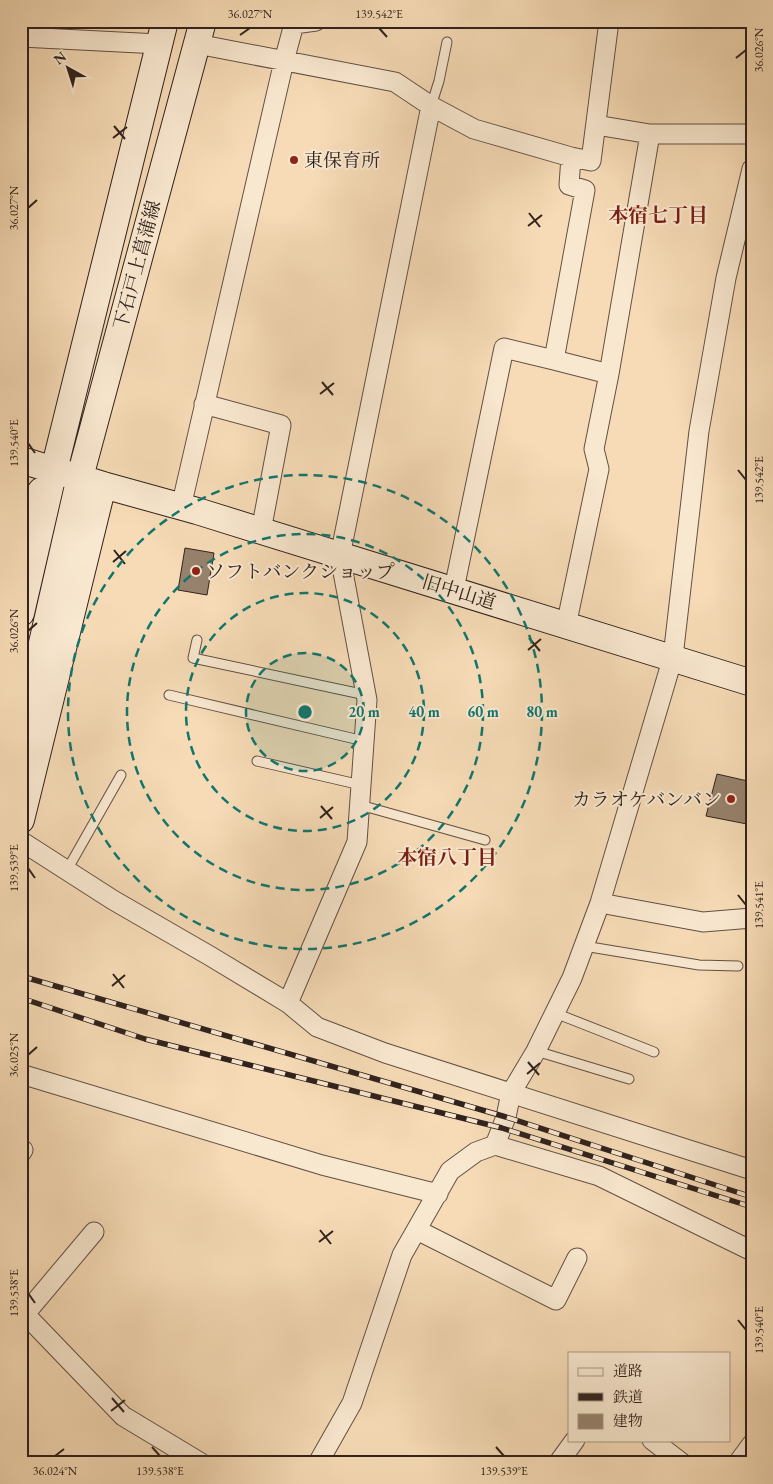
<svg xmlns="http://www.w3.org/2000/svg" width="773" height="1484" viewBox="0 0 773 1484" font-family="'EB Garamond','Noto Serif JP',serif">
  <style>
    .building { fill: #97826d; stroke: #30221d }
    .lines { fill: none; stroke-linecap: round; stroke-linejoin: round }
    .lane-casing { stroke: #625043; stroke-width: 11 }
    .street-casing { stroke: #625043; stroke-width: 21 }
    .secondary-casing { stroke: #30221d; stroke-width: 28 }
    .lane { stroke: #f9e8d0; stroke-width: 9 }
    .street { stroke: #f9e8d0; stroke-width: 19 }
    .secondary { stroke: #f9e8d0; stroke-width: 26 }
    .rail-casing { stroke: #30221d; stroke-width: 5.5 }
    .rail { stroke: #f9e8d0; stroke-width: 4; stroke-dasharray: 11; stroke-linecap: butt }
    .ticks { fill: none; stroke: #30221d; stroke-width: 2 }
    .ring { fill: none; stroke: #0f766e; stroke-width: 2.5; stroke-dasharray: 9 6 }
    .poi-dot { fill: #8f2418; stroke: #f9e8d0; stroke-width: 2 }
    .labels { text-anchor: middle; dominant-baseline: central; stroke-width: 4; stroke-linejoin: round; paint-order: stroke }
    .poi-label { font-size: 19px; fill: #30221d; stroke: #f9e8d0; text-anchor: start }
    .street-label { font-size: 19px; fill: #30221d; stroke: #f9e8d0 }
    .neighbourhood-label { font-size: 20px; font-weight: bold; fill: #7a1f14; stroke: #f9e8d0 }
    .centre { fill: #0f766e; stroke: #f9e8d0; stroke-width: 2.5 }
    .ring-label { font-size: 15px; text-anchor: middle; font-weight: bold; fill: #0f766e; stroke: #f9e8d0; stroke-width: 4; stroke-linejoin: round; paint-order: stroke }
    .neatline { fill: none; stroke: #30221d; stroke-width: 2 }
    .ticks-label { font-size: 12px; text-anchor: middle; fill: #30221d }
  </style>
  <rect width="100%" height="100%" fill="#f6dbb6"/>
  <filter id="stains"><feTurbulence type="fractalNoise" baseFrequency=".004" numOctaves="4"/><feColorMatrix values="0 0 0 0 .2 0 0 0 0 .09 0 0 0 0 .02 0 0 0 .5 -.17"/></filter>
  <radialGradient id="worn" r=".72"><stop offset=".6" stop-color="#630" stop-opacity="0"/><stop offset="1" stop-color="#630" stop-opacity=".3"/></radialGradient>
  <path class="building" d="M185,548L214,553L207,595L178,590Z
    M717,774L752,782V825L706,816Z"/>
  <g class="lines">
    <defs>
      <path id="lane" d="M431,106L439,81L447,42
        M197,640L193,658L366,695
        M169,695L364,741
        M257,761L361,785
        M360,805L485,840
        M67,870L121,775
        M584,946L699,965L738,966
        M555,1013L654,1052
        M536,1051L629,1079"/>
      <path id="street" d="M21,37L159,44
        M197,44L395,82L431,106L340,556L367,700L357,842L288,1003
        M431,106L474,129L571,157
        M650,134H752
        M554,360L609,374
        M204,404L281,425L261,531
        M181,507L284,61L294,24L316,21
        M454,589L504,348L554,360L585,190L569,185L571,157L591,161L609,21
        M566,626L599,469L594,449L609,374L650,134L596,125
        M21,841L113,900L210,956L288,1003L317,1027L385,1053L752,1170
        M600,903L703,922L752,918
        M21,1074L322,1165L438,1194
        M495,1145L506,1117L511,1093L536,1051L572,978L600,903L673,657L699,431L726,278L752,169
        M21,1153L23,1150
        M417,1230L556,1300L577,1258
        M21,1310L123,1416L201,1463
        M25,1314L94,1232
        M652,1440L682,1463
        M318,1463L352,1403L402,1255L450,1171L476,1152L495,1145L599,1176L752,1251
        M560,1463L559,1462L575,1440
        M738,1463L752,1444"/>
      <path id="secondary" d="M21,460L103,485L197,511L752,683
        M21,528L24,518L41,491
        M21,613L54,470L165,21
        M21,735L80,477L203,21
        M21,820L103,485"/>
    </defs>
    <use href="#lane" class="lane-casing"/>
    <use href="#street" class="street-casing"/>
    <use href="#secondary" class="secondary-casing"/>
    <use href="#lane" class="lane"/>
    <use href="#street" class="street"/>
    <use href="#secondary" class="secondary"/>
    <defs>
      <path id="rail" d="M21,976L506,1117L752,1197
        M21,998L145,1039L502,1128L752,1207"/>
    </defs>
    <use href="#rail" class="rail-casing"/>
    <use href="#rail" class="rail"/>
  </g>
  <path class="ticks" d="M379,28L387,37M240,35L250,28M736,58L746,50M114,126L125,139M113,138L127,127M28,208L37,200M529,213L540,227M528,226L542,215M322,382L333,395M320,394L334,383M28,443L35,453M738,470L746,480M114,550L125,564M113,562L126,551M28,631L37,623M529,638L540,651M528,650L541,639M321,806L332,819M320,818L333,807M28,868L35,878M738,895L746,905M113,974L124,988M112,986L125,975M28,1055L37,1047M528,1062L539,1075M527,1074L540,1063M320,1230L331,1244M319,1242L333,1231M28,1293L35,1303M738,1320L746,1330M112,1398L124,1412M111,1411L125,1400M152,1447L160,1456M496,1447L504,1456M55,1456L64,1449"/>
  <circle cx="305" cy="712" r="59" fill="#0f766e" fill-opacity=".12"/>
  <g class="ring">
    <circle cx="305" cy="712" r="59"/>
    <circle cx="305" cy="712" r="119"/>
    <circle cx="305" cy="712" r="178"/>
    <circle cx="305" cy="712" r="237"/>
  </g>
  <g class="poi-dot">
    <circle cx="294" cy="160" r="5"/>
    <circle cx="196" cy="571" r="5"/>
    <circle cx="731" cy="799" r="5"/>
  </g>
  <g class="labels">
    <g class="poi-label">
      <text x="304" y="160">東保育所</text>
      <text x="206" y="571">ソフトバンクショップ</text>
      <text x="721" y="799" text-anchor="end">カラオケバンバン</text>
    </g>
    <g class="street-label">
      <text transform="translate(137 265) rotate(-75)">下石戸上菖蒲線</text>
      <text transform="translate(459 592) rotate(17)">旧中山道</text>
    </g>
    <g class="neighbourhood-label">
      <text x="658" y="215">本宿七丁目</text>
      <text x="447" y="857">本宿八丁目</text>
    </g>
  </g>
  <circle cx="305" cy="712" r="8" class="centre"/>
  <g class="ring-label">
    <text x="364" y="717">20 m</text>
    <text x="424" y="717">40 m</text>
    <text x="483" y="717">60 m</text>
    <text x="542" y="717">80 m</text>
  </g>
  <rect width="773" height="1484" fill="none" stroke="#f6dbb6" stroke-width="55"/>
  <rect x="568" y="1352" width="162" height="90" fill="#f9e8d0" stroke="#a99988"/>
  <rect x="578" y="1368" width="25" height="8" fill="#f9e8d0" stroke="#a99988"/>
  <text x="613" y="1376" font-size="15" fill="#30221d">道路</text>
  <rect x="578" y="1393" width="25" height="8" fill="#30221d" stroke="#a99988"/>
  <text x="613" y="1402" font-size="15" fill="#30221d">鉄道</text>
  <rect x="578" y="1414" width="25" height="15" fill="#97826d" stroke="#a99988"/>
  <text x="613" y="1426" font-size="15" fill="#30221d">建物</text>
  <g transform="translate(68 68) rotate(321)" stroke="#f9e8d0" stroke-width="4" paint-order="stroke">
  <path d="M0-4L9 19L0 12L-9 19Z" fill="#30221d"/>
  <text y="-8" font-size="14" font-weight="bold" text-anchor="middle" fill="#30221d">N</text>
  </g>
  <rect x="28" y="28" width="718" height="1428" class="neatline"/>
  <g class="ticks-label">
    <text x="250" y="18">36.027°N</text>
    <text x="379" y="18">139.542°E</text>
    <text transform="translate(759 50) rotate(-90)" y="4">36.026°N</text>
    <text transform="translate(14 208) rotate(-90)" y="4">36.027°N</text>
    <text transform="translate(14 443) rotate(-90)" y="4">139.540°E</text>
    <text transform="translate(759 480) rotate(-90)" y="4">139.542°E</text>
    <text transform="translate(14 631) rotate(-90)" y="4">36.026°N</text>
    <text transform="translate(14 868) rotate(-90)" y="4">139.539°E</text>
    <text transform="translate(759 905) rotate(-90)" y="4">139.541°E</text>
    <text transform="translate(14 1055) rotate(-90)" y="4">36.025°N</text>
    <text transform="translate(14 1293) rotate(-90)" y="4">139.538°E</text>
    <text transform="translate(759 1330) rotate(-90)" y="4">139.540°E</text>
    <text x="55" y="1475">36.024°N</text>
    <text x="160" y="1475">139.538°E</text>
    <text x="504" y="1475">139.539°E</text>
  </g>
  <rect width="100%" height="100%" filter="url(#stains)"/>
  <rect width="100%" height="100%" fill="url(#worn)"/>
</svg>
